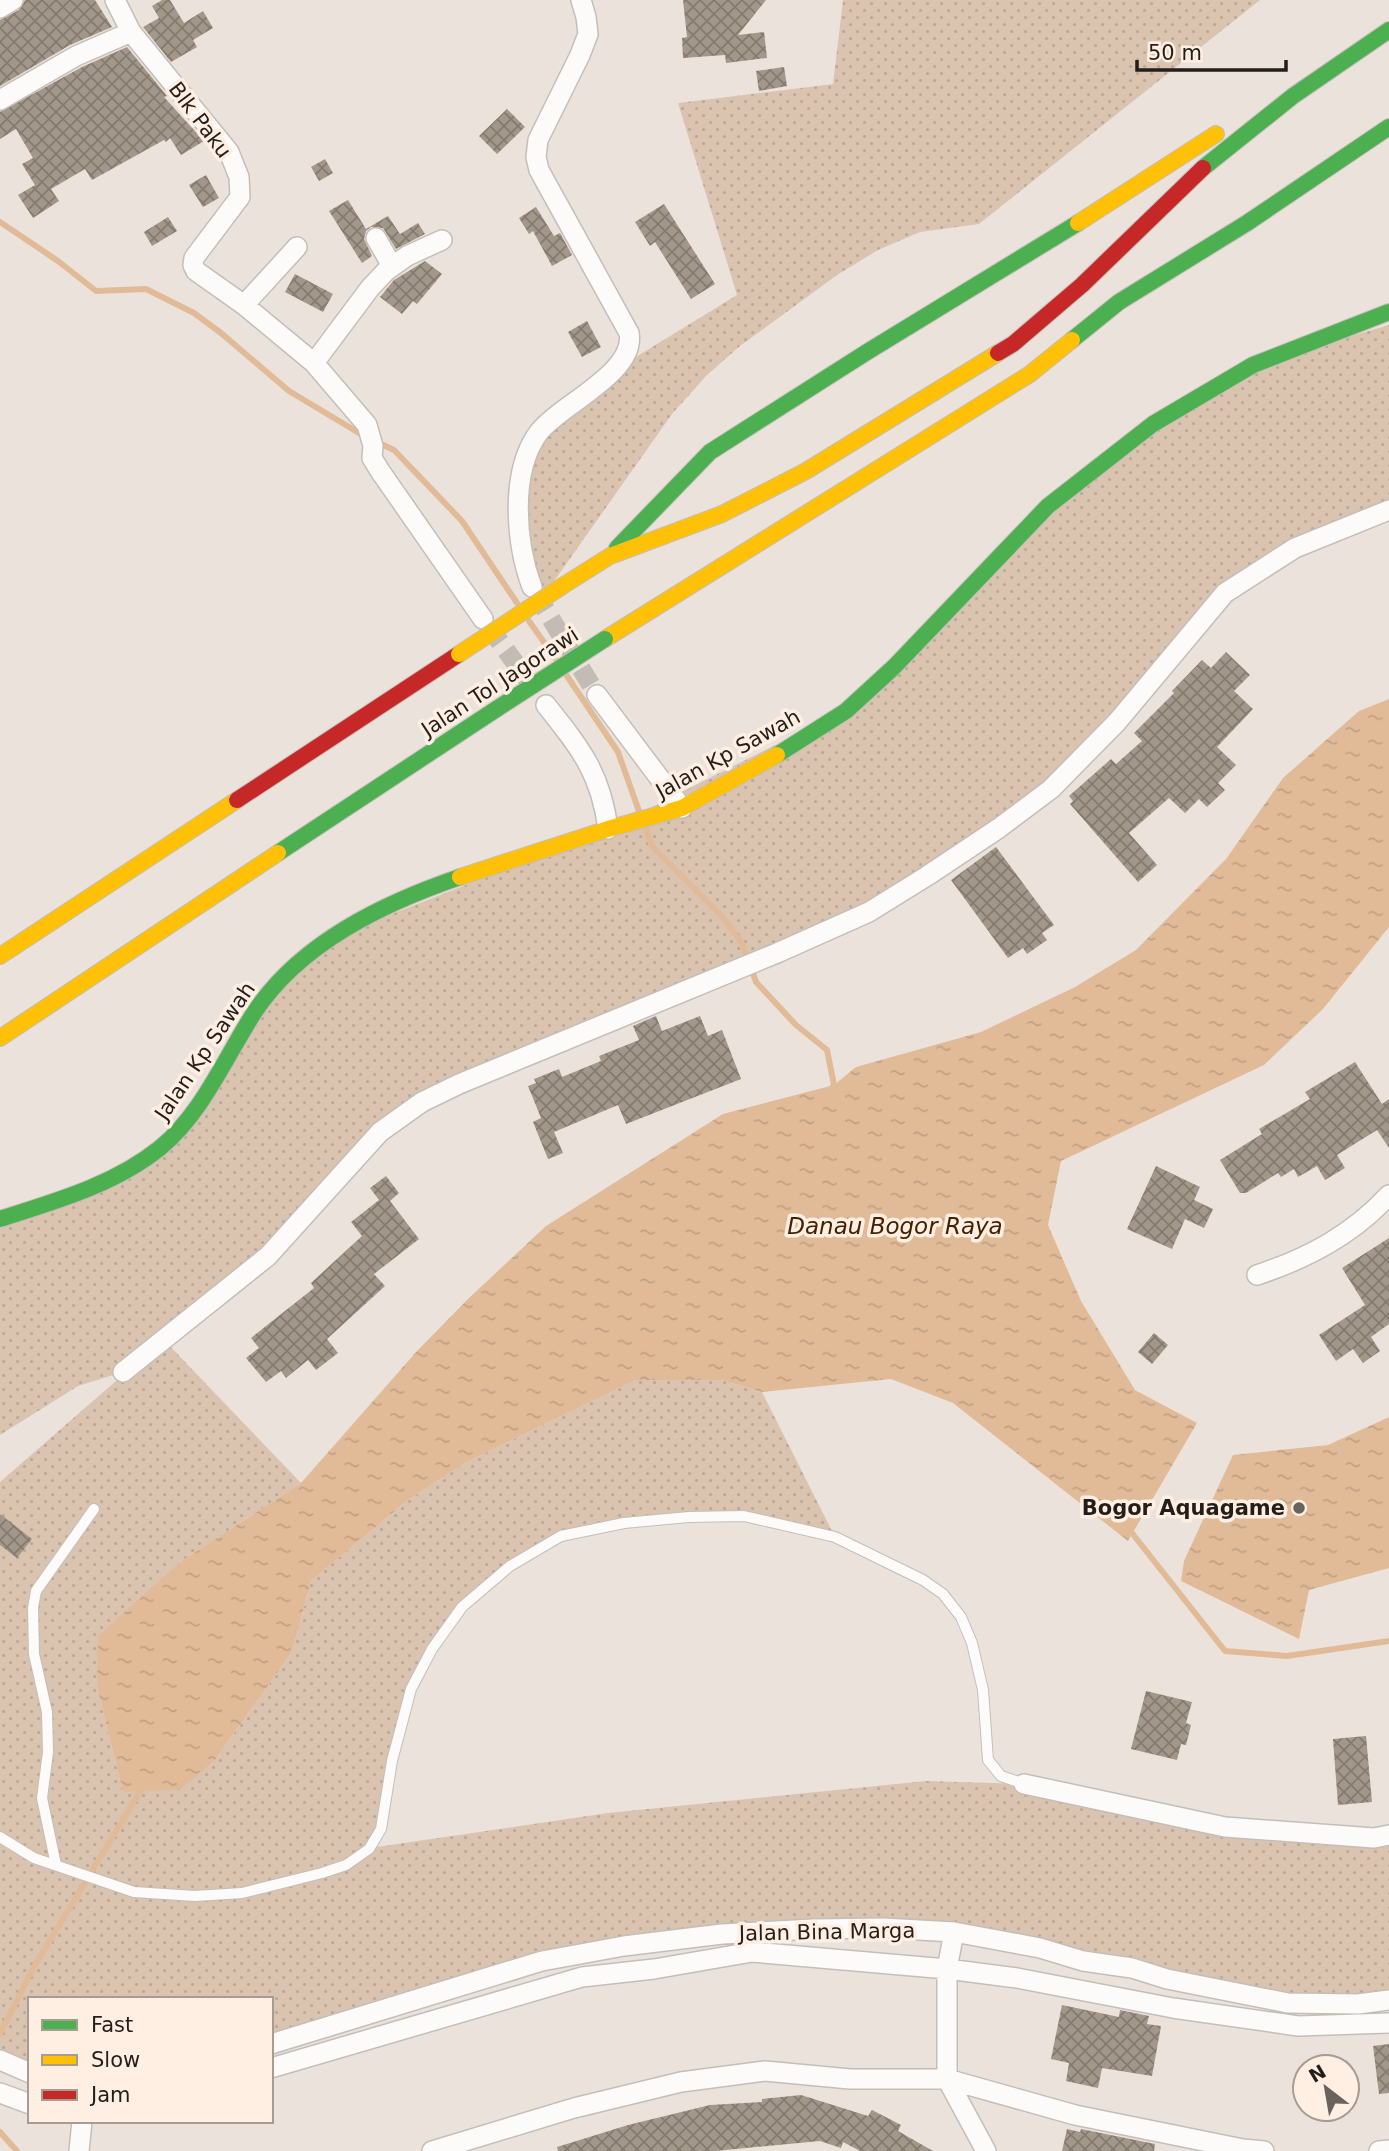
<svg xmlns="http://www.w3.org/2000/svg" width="1389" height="2151" viewBox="0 0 1389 2151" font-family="'DejaVu Sans',sans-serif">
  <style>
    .grass { fill: url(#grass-dots) }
    .water { fill: url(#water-ripples) }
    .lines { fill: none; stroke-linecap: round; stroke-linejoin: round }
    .stream { stroke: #e1bb98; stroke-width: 6 }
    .building { fill: url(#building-cross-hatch) }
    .street-tunnel { stroke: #c3bcb4; stroke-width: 19; stroke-dasharray: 19 10; stroke-linecap: butt }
    .lane-casing { stroke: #c4beb8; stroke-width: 12 }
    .street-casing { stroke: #c4beb8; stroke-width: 22 }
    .fast-casing { stroke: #c4beb8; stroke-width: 18 }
    .slow-casing { stroke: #c4beb8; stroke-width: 18 }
    .jam-casing { stroke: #c4beb8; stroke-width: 18 }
    .lane { stroke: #fcfbfa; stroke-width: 10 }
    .street { stroke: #fcfbfa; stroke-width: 19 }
    .fast { stroke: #4caf50; stroke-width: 16 }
    .slow { stroke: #ffc107; stroke-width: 16 }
    .jam { stroke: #c62828; stroke-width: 16 }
    .fast-bridge-casing { stroke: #c4beb8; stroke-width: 18; stroke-linecap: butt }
    .slow-bridge-casing { stroke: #c4beb8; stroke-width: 18; stroke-linecap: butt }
    .fast-bridge { stroke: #4caf50; stroke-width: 16 }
    .slow-bridge { stroke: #ffc107; stroke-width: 16 }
    .poi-dot { fill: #69635d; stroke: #ffefe2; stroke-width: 2.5 }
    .labels { text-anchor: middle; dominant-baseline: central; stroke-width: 7; stroke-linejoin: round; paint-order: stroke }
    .street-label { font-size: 21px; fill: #231e19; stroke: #ffefe2 }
    .poi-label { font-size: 21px; font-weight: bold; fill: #231e19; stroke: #ffefe2; text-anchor: end }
    .water-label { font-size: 23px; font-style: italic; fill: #420; stroke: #ffefe2 }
  </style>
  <defs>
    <pattern id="grass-dots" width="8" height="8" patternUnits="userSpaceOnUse" patternTransform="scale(1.75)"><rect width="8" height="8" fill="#dac4b0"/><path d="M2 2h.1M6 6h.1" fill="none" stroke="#bba897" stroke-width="1.8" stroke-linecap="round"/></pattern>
    <pattern id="water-ripples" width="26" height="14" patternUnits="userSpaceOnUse" patternTransform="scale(1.75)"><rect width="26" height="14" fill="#e1bb98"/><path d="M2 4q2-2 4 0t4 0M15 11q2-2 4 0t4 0" fill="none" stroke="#c1a082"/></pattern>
    <pattern id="building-cross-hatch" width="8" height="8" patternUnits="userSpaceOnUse" patternTransform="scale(1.75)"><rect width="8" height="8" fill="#a3978a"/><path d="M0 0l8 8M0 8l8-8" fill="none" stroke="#847b70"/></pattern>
  </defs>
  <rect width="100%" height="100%" fill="#ebe3db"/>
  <path class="grass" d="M843,0H1260L979,224L920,232L878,250L837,275L740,346L707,375L672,414L540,601L520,502L539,433L613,371L737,295L678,103L833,84Z
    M1389,325V510L1225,593L1051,789L927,876L422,1102L268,1256L164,1340L301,1483L180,1562L97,1687L123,1792L215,1760L292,1652L311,1581L408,1500L467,1462L636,1380H721L762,1392L835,1537L744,1516L689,1517L561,1536L510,1566L462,1607L411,1689L381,1829L370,1848L608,1813L926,1781L1024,1784L1225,1827L1389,1835V2000L1288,2003L954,1932L624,1946L271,2044V1999H30V2073L0,2060V1482L140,1360L123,1372L78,1386L0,1435V1219L161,1147L256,1010L331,938L608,829L847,709L1048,506L1253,365Z"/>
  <path class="water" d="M1389,699V927L1323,1009L1264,1065L1061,1161L1048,1225L1081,1301L1135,1390L1197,1423L1128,1541L953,1403L891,1379L762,1392L721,1380H636L467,1462L408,1500L311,1581L292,1652L215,1760L181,1789L123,1792L97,1687L98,1636L180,1562L301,1483L417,1351L470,1297L546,1226L723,1114L834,1085L856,1067L981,1032L1075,987L1136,950L1226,859L1283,778L1359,711Z
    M1389,1417V1568L1309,1590L1299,1639L1181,1581L1184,1561L1233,1455L1328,1445Z"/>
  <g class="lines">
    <path class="stream" d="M0,222L58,261L96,291L146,289L194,313L221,333L289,391L364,436
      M377,442L394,450L462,521L517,603
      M529,621L555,658
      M567,676L618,752L640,814
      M645,827L652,846L722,916L743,945L756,982L796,1025L827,1050L834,1085L830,1091
      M1128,1528L1225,1651L1287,1656L1389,1641
      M0,2034L31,1972L144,1785
      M0,2132L17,2151"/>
  </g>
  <path class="building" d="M25,0H95L112,27L70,45L0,86V20L19,10Z
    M162,0H170L184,23L203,11L213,28L193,40L197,47L171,62L143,27L159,18L152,6Z
    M683,0H766L738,35L764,32L767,58L726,63L725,55L683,58L682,38L687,37Z
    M127,47L167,96L164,97L204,141L181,155L170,138L166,142L164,140L92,180L85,169L51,189L59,201L33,218L18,195L35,185L22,164L33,158L16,129L0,139V112L82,67Z
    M784,67L787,86L759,91L756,71Z
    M507,109L525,127L497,154L479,136Z
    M325,159L333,173L319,181L311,167Z
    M206,175L219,198L203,207L189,185Z
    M348,200L366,229L388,216L400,234L418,223L425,234L396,249L383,228L371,227L366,231L364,239L372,256L362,263L329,211Z
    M664,204L715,284L691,299L655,242L650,246L635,222Z
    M536,207L554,236L560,233L572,255L552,266L533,231L529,234L519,218Z
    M168,217L177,231L152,246L144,232Z
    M425,261L442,274L417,304L413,301L402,314L380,297L394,280Z
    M295,274L333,294L323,312L285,292Z
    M587,321L601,347L582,357L568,332Z
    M1226,652L1250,675L1234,691L1253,709L1217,747L1236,765L1218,783L1225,790L1207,807L1199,799L1185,813L1169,798L1129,833L1157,865L1138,882L1070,804L1073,801L1069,796L1111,759L1116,764L1142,741L1134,733L1174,693L1172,691L1202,660L1211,668Z
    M996,847L1054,925L1042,933L1047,940L1027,954L1023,948L1008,958L951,880Z
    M656,1016L662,1031L700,1016L708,1036L722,1030L741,1079L626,1124L618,1105L554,1132L563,1153L548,1159L533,1122L541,1118L528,1086L536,1083L534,1079L559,1069L562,1077L601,1061L599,1056L639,1040L633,1026Z
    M1355,1062L1382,1104L1389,1099V1148L1377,1130L1337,1155L1345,1168L1325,1180L1317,1166L1298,1177L1294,1169L1281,1177L1278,1173L1246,1193H1240L1220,1160L1262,1134L1259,1129L1310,1099L1305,1092Z
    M1156,1166L1200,1187L1194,1200L1213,1209L1204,1228L1185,1219L1172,1249L1127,1229Z
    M386,1176L399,1193L390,1201L419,1239L374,1274L385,1286L327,1339L338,1353L316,1370L308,1360L286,1378L281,1371L266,1382L246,1358L259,1348L251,1338L314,1288L311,1283L362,1236L351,1222L379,1200L370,1188Z
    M1389,1238V1324L1371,1337L1380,1351L1363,1363L1353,1349L1336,1361L1319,1335L1365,1305L1342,1268Z
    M1154,1333L1168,1345L1152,1364L1138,1352Z
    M0,1514L32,1539L17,1558L0,1545Z
    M1146,1691L1192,1702L1186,1723L1191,1725L1186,1745L1181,1744L1177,1760L1131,1749Z
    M1366,1736L1372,1802L1338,1805L1333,1739Z
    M1062,2005L1119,2017L1120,2010L1149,2016L1147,2024L1161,2026L1152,2076L1102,2068L1098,2088L1066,2081L1069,2063L1051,2059Z
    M1389,2044V2093L1379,2094L1373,2046Z
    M801,2095L868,2116L872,2110L901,2125L898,2131L933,2151H860L843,2142L841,2148L820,2141L715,2151H558L557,2147L628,2125L710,2105L762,2102V2099Z
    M1067,2129L1080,2132L1081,2129L1155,2144L1154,2151H1062Z"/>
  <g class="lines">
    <path class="street-tunnel" d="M536,594L597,695
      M489,627L537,693"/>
    <defs>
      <path id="lane" d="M0,1837L34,1858L134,1892L195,1896L242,1893L322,1873L346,1865L369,1849L381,1829L392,1761L411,1689L432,1649L462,1607L510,1566L561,1536L624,1523L689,1517L744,1516L835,1537L923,1580L943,1594L961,1617L972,1643L983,1690L988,1760L1001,1776L1024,1784
        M56,1865L42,1798L48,1752L47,1712L34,1654L33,1608L36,1591L94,1509"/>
      <path id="street" d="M115,0L131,32L229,152L239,177L240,197L194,258L193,265L196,271L244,305L314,363L367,425L373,446L372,458L380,471L483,619
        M0,8L13,0
        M0,100L76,56L131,32
        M376,238L392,266
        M244,305L297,247
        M314,363L370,288L386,271L407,256L442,240
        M532,587C516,544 509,472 539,432C560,405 637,372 629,333L539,170L536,157L538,140L580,55L588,34L586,17L581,0
        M597,695L682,808
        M546,705C580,748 601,773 608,829
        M1257,1275C1308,1258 1352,1235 1389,1195
        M123,1372L268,1256L380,1132L422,1102L459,1084L777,953L869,912L927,876L999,828L1051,789L1117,722L1225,593L1295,548L1389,510
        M1024,1784L1225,1827L1374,1838L1389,1835
        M954,1932L947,1969V2079L986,2151
        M271,2044L542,1961L624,1946L722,1934L814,1929L883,1928L954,1932L1040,1948L1083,1961L1132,1968L1167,1979L1288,2003L1358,2004L1389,2000
        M0,2060L30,2073
        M271,2068L582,1977L654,1969L752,1952L947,1969L1017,1978L1173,2008L1298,2026L1389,2023
        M0,2093L30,2104
        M79,2151L82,2121
        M432,2151L574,2108L681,2082L765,2071L850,2079H947L1075,2115L1243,2149L1264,2151
        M1379,2151L1389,2150"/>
      <path id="fast" d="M1203,168L1293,96L1389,30
        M1072,340L1119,302L1247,223L1389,127
        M617,548L710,452L867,352L1078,223
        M777,755L846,711L894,667L1048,506L1153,424L1253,365L1389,312
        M278,853L498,708
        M0,1219C56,1201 114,1185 160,1148C202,1114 225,1058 254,1013C300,943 384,903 460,877"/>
      <path id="slow" d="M1078,223L1216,134
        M564,585L610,556L722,514L806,471L998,353
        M605,639L1030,374L1072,340
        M460,877L608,829L682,808L777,755
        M0,956L237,800
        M0,1038L278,853"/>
      <path id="jam" d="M998,353L1013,344L1082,285L1203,168
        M237,800L459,654"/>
    </defs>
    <use href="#lane" class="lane-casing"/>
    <use href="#street" class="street-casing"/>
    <use href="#fast" class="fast-casing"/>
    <use href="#slow" class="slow-casing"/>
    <use href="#jam" class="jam-casing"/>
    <use href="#lane" class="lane"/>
    <use href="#street" class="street"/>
    <use href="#fast" class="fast"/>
    <use href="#slow" class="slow"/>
    <use href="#jam" class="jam"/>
    <defs>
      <path id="fast-bridge" d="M498,708L605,639"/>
      <path id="slow-bridge" d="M459,654L564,585"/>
    </defs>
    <use href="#fast-bridge" class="fast-bridge-casing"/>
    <use href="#slow-bridge" class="slow-bridge-casing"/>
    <use href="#fast-bridge" class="fast-bridge"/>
    <use href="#slow-bridge" class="slow-bridge"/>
  </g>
  <circle class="poi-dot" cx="1299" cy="1508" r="7"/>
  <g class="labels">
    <g class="street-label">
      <text transform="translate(200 120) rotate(53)">Blk Paku</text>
      <text transform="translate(500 682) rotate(-33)">Jalan Tol Jagorawi</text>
      <text transform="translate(728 754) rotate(-29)">Jalan Kp Sawah</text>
      <text transform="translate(205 1051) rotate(-56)">Jalan Kp Sawah</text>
      <text transform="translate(827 1932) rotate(-1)">Jalan Bina Marga</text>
    </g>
    <g class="poi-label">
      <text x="1285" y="1508">Bogor Aquagame</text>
    </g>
    <g class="water-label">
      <text x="895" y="1226">Danau Bogor Raya</text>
    </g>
  </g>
  <rect x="28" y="1997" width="245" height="126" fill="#ffefe2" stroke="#a79b92" stroke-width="2"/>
  <rect x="42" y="2020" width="35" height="10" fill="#4caf50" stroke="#a79b92" stroke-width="2"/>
  <text x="91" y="2032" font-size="21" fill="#231e19">Fast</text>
  <rect x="42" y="2055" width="35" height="10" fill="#ffc107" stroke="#a79b92" stroke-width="2"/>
  <text x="91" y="2067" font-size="21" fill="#231e19">Slow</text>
  <rect x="42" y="2090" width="35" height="10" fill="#c62828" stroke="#a79b92" stroke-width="2"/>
  <text x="91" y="2102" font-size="21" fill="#231e19">Jam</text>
  <g transform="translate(1326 2088) rotate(329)"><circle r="33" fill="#ffefe2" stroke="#a79b92" stroke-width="2"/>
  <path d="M0-5L12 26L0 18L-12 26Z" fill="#69635d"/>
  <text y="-10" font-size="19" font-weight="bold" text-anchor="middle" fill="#231e19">N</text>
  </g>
  <path d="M1137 60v10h149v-10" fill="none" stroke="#231e19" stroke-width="3.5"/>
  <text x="1148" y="60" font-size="21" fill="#231e19" stroke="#ffefe2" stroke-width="5" paint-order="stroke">50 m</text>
</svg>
